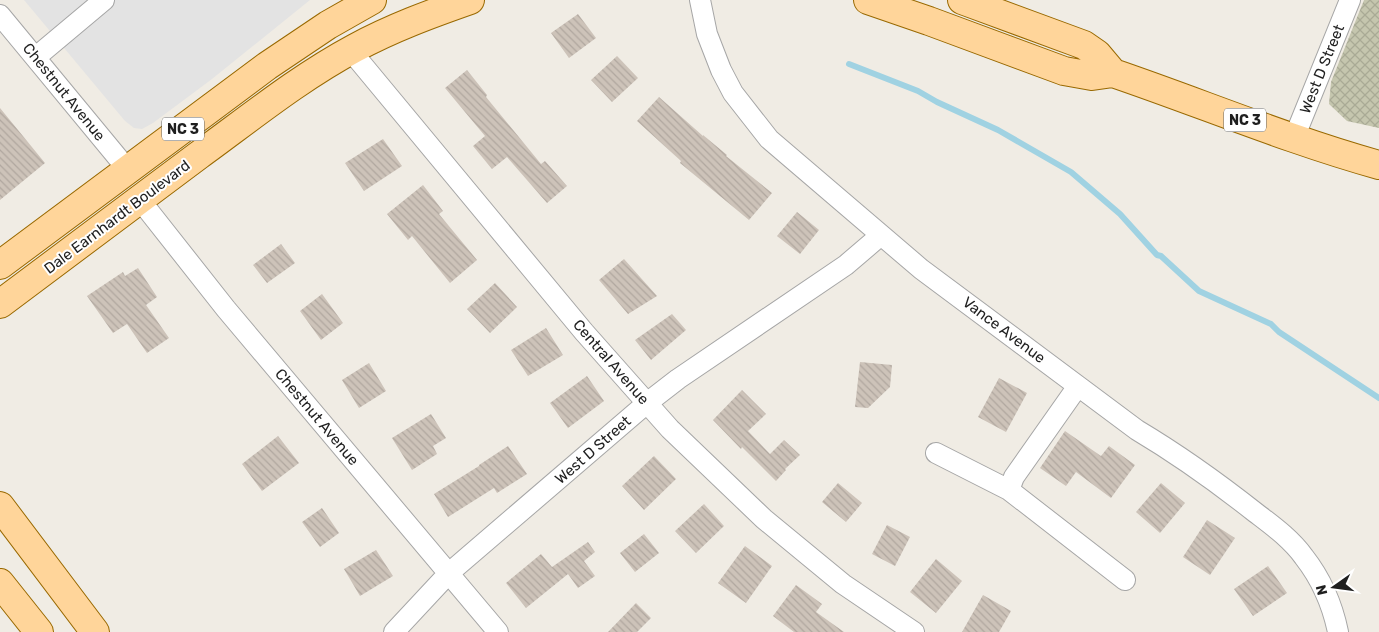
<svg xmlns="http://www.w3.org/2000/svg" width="1379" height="632" viewBox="0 0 1379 632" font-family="Rubik,sans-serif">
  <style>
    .construction { fill: url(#construction-cross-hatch) }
    .parking { fill: #e3e3e3 }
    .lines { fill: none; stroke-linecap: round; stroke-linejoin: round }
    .stream { stroke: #a0d2e2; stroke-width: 6 }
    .building { fill: url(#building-back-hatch) }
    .street-casing { stroke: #a6a6a6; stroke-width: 22 }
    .primary-casing { stroke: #996900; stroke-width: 30 }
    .street { stroke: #fff; stroke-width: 20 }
    .primary { stroke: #ffd59a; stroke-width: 28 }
    .labels { text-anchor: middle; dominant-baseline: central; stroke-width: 4; stroke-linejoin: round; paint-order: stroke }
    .shield { fill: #fff; stroke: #626262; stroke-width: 1 }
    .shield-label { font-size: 14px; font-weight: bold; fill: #1f1f1f }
    .street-label { font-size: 15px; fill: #1f1f1f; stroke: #fff }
  </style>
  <defs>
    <pattern id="construction-cross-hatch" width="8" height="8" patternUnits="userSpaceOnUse" patternTransform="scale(1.25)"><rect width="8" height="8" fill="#c5c6ae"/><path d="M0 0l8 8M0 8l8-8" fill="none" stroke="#a9aa95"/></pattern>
    <pattern id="building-back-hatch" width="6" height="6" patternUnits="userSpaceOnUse" patternTransform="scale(1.25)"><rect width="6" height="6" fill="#cdc3b9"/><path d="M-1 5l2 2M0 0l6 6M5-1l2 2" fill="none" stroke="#b0a79f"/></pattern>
  </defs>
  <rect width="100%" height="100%" fill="#f0ece4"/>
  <path class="construction" d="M1364,0H1379V128L1347,121L1329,104L1331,82Z"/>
  <path class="parking" d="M24,0H310L212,79L153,123L142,129L134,128L125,121Z"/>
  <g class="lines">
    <path class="stream" d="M849,64L918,91L937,102L998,130L1071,172L1120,214L1157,255L1161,256L1199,291L1271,324L1279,332L1379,398"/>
  </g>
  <path class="building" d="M578,14L596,38L569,58L551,33Z
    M617,56L638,78L612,102L591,80Z
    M467,70L487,95L486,97L541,164L545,161L567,186L547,203L507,157L492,169L473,146L485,136L445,88Z
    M659,97L703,136V135L727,155L726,156L772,193L749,220L680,163L681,161L637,121Z
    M0,108L45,163L0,200Z
    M383,139L402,166L364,191L345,163Z
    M423,185L443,211L439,214L477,260L450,283L412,236L408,240L387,214Z
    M797,212L819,230L800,254L777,236Z
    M281,244L295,263L267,283L253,265Z
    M624,259L657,296L628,314L599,280Z
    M138,268L157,297L146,305L169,338L147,353L127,324L113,333L87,296L123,272L125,276Z
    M495,283L517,307L490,333L467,309Z
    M322,294L343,323L321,340L300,311Z
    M672,314L686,330L651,360L635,340Z
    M546,328L563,355L528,376L511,350Z
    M860,362L892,365L890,387L868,408L855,407Z
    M369,363L386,391L359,408L342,380Z
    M587,376L604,401L568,428L550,403Z
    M999,378L1027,393L1006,432L978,417Z
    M742,390L766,414L748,431L770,454L784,440L800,455L785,469L786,470L776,481L742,447L741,449L713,420Z
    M431,414L446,438L433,446L437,454L412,470L392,438Z
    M1065,431L1101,456L1109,446L1135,465L1111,498L1076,472L1066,486L1040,468Z
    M278,436L299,463L262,491L242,464Z
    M508,446L527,474L497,493L494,488L448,517L434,494L479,466V465Z
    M654,456L676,479L644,510L622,486Z
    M838,483L862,503L846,522L822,502Z
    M1161,483L1185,503L1160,533L1136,512Z
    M704,504L724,526L696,553L675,531Z
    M322,508L339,533L320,547L302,522Z
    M1207,520L1235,538L1210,575L1183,557Z
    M887,525L910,537L895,566L872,554Z
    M644,534L659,553L635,572L620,553Z
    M588,542L595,552L584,561L595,576L578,588L568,574L526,608L506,583L541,554L552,567Z
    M745,546L772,566L746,603L718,583Z
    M376,550L393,576L360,596L344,569Z
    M936,559L962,581L936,613L910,592Z
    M1268,566L1287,593L1253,616L1234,589Z
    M796,585L822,604L816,612L844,632H794L773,616Z
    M983,595L1011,611L999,632H962Z
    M636,603L651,618L637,632H608Z"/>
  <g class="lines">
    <defs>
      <path id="street" d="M700,0L707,34L721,70L733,93L769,139L921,269L1137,430C1179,455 1218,483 1256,513C1273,526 1291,539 1304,557C1322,580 1332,603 1338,632
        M0,15L128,170
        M351,51L584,332L670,429L764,519L843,584L914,632
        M36,57L104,0
        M1294,138L1350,0
        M140,200L226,309L498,632
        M1078,386L1014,477L1009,490L1125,580
        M936,453L1009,490
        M394,632L449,573L647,403L678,379L846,265L881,235"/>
      <path id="primary" d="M868,0L929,21L1064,71L1092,76L1113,73C1201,103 1289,140 1379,165
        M962,0L1084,45L1097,54L1113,73
        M0,265L267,66L328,25L372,0
        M0,304C66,254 133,205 199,155C250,118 299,78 355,48C392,28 430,14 470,0
        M0,506L95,632
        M0,583L39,632"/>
    </defs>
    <use href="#street" class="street-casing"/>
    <use href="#primary" class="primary-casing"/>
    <use href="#street" class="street"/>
    <use href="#primary" class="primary"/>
  </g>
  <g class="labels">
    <g class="shield">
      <rect x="1224" y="108.5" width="42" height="23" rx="4"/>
      <rect x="162" y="117.5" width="42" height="23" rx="4"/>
    </g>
    <g class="shield-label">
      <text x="1245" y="120">NC 3</text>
      <text x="183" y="129">NC 3</text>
    </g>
    <g class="street-label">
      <text transform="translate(1322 69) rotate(-68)">West D Street</text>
      <text transform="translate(64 92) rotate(51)">Chestnut Avenue</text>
      <text transform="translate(117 217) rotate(-37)">Dale Earnhardt Boulevard</text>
      <text transform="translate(1004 330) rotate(37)">Vance Avenue</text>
      <text transform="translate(611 362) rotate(49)">Central Avenue</text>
      <text transform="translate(317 417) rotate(50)">Chestnut Avenue</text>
      <text transform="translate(593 450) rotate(-41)">West D Street</text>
    </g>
  </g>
  <g transform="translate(1334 587) rotate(256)" stroke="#ffffff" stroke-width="4" paint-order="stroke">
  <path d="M0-4L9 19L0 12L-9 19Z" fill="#1f1f1f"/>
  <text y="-8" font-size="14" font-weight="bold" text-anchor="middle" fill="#1f1f1f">N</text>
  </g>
</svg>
